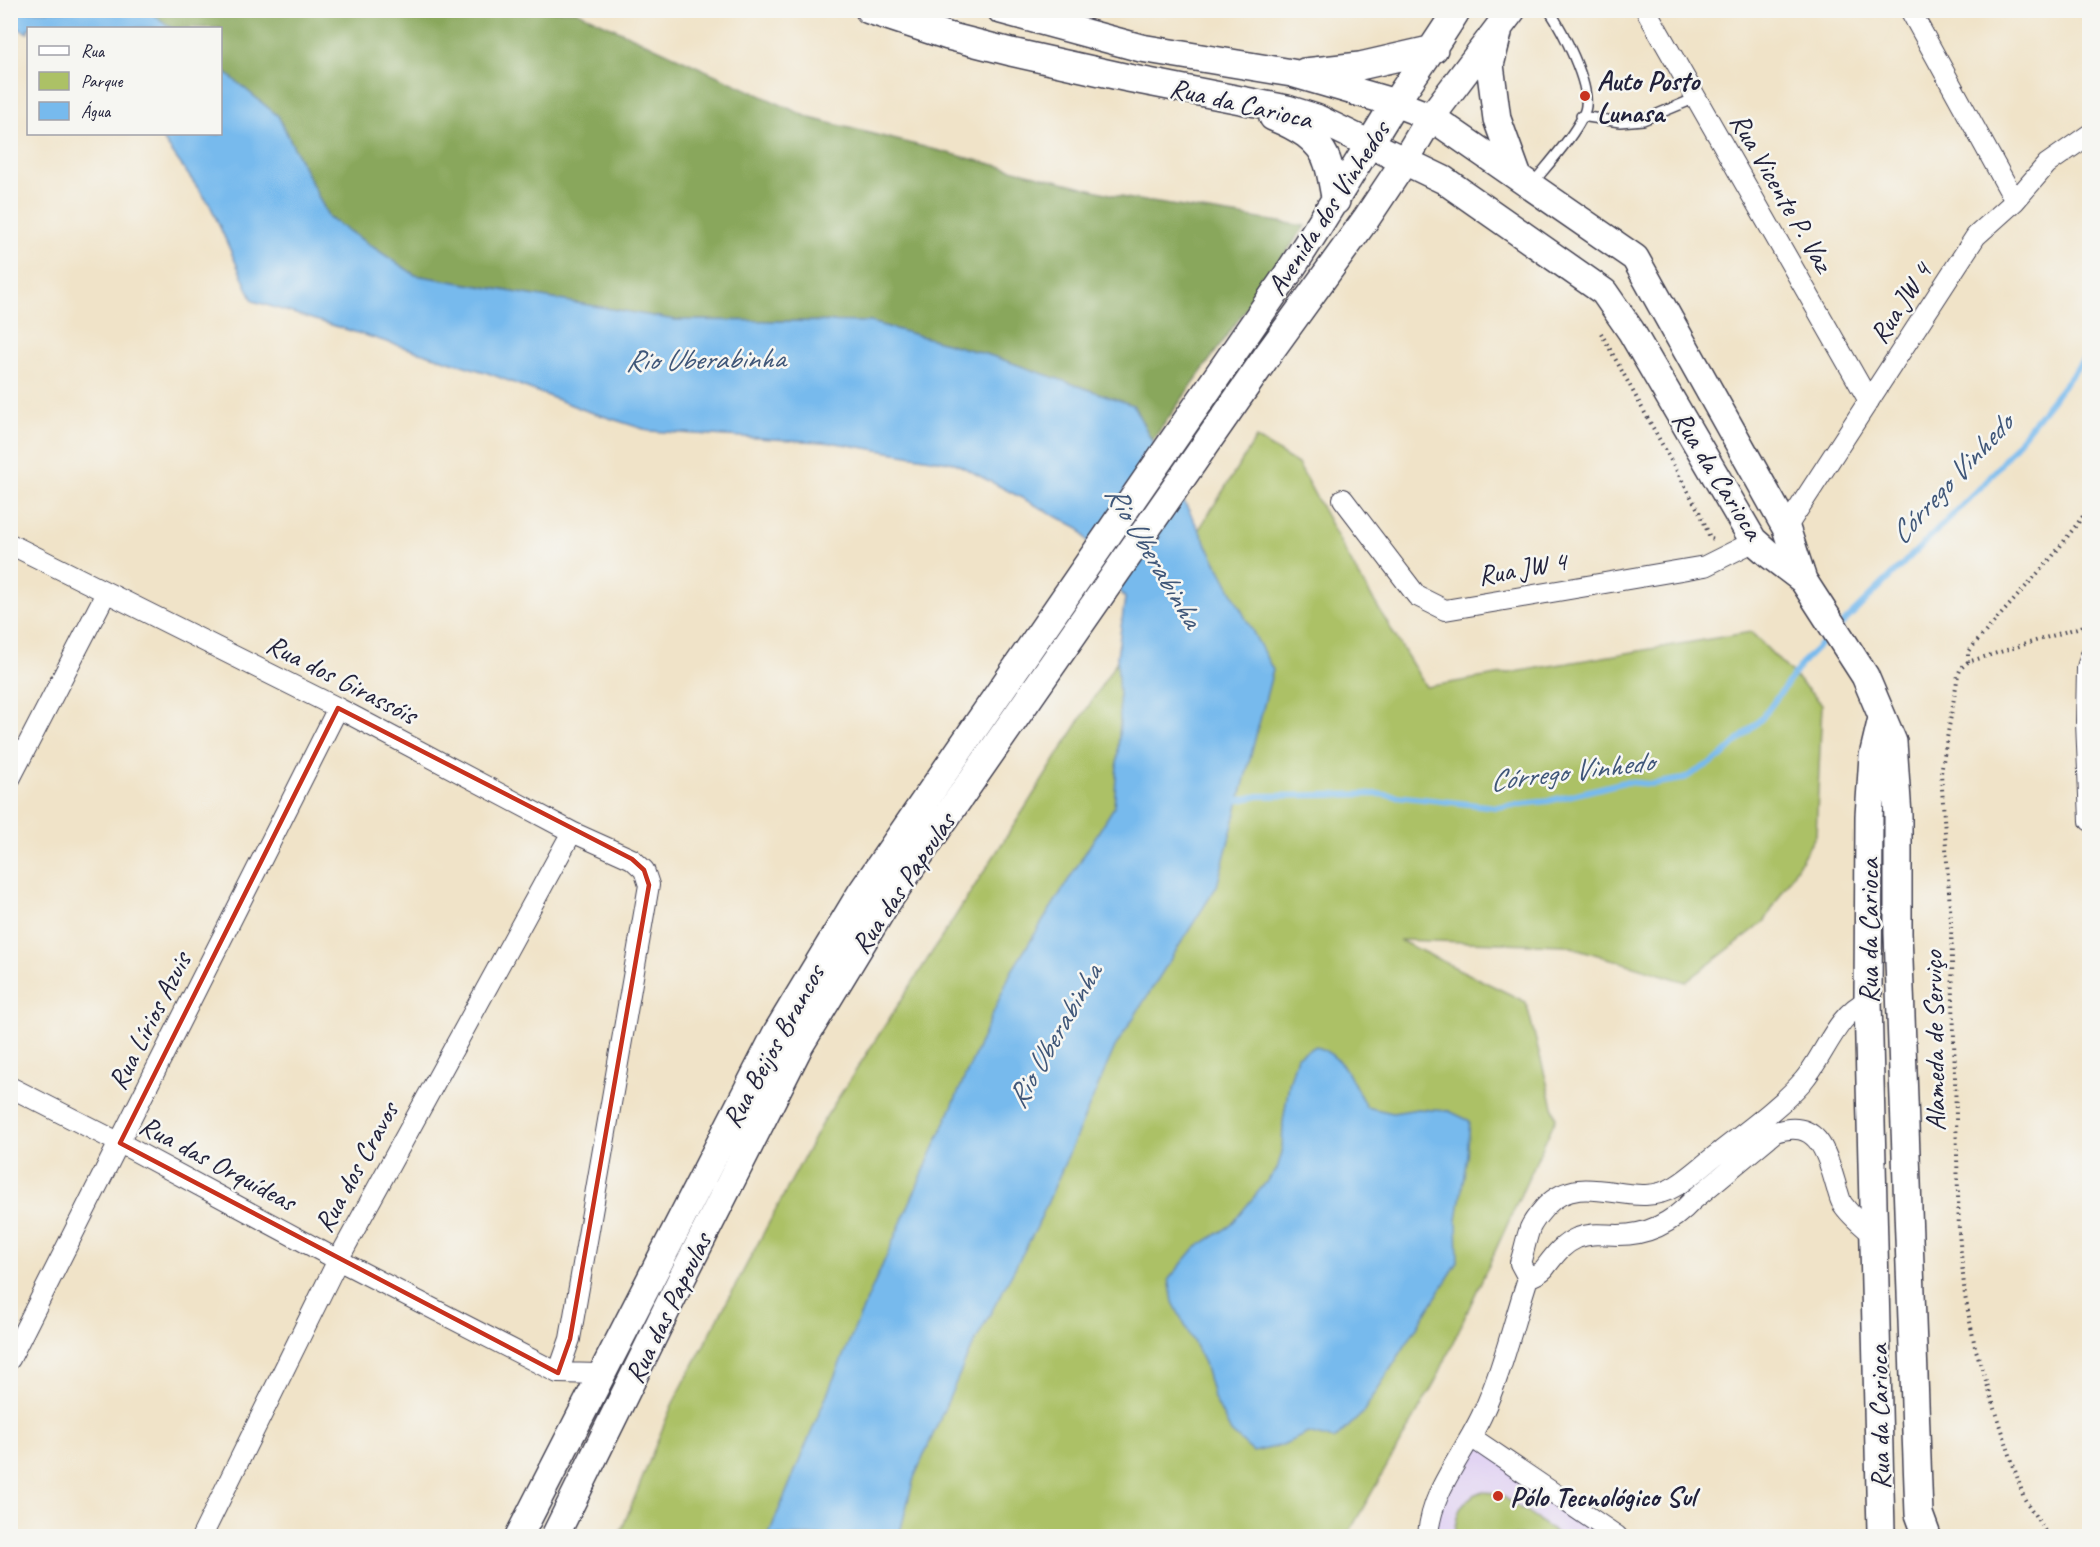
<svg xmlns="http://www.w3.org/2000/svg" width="2100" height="1547" viewBox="0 0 2100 1547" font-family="Caveat,sans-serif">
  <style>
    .built { fill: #e2d4f3 }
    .green { fill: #acc166; stroke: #677250; stroke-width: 1.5 }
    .forest { fill: #89a75b; stroke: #56644b; stroke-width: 1.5 }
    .water { fill: #77baed; stroke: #4c6e94; stroke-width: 1.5 }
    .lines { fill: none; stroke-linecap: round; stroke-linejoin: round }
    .stream { stroke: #77baed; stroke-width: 6 }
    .lane-casing { stroke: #413f50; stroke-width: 12 }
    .street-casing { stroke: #413f50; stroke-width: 22 }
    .secondary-casing { stroke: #413f50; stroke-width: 30 }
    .path { stroke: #413f50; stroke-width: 4; stroke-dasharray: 1.5 4.5; stroke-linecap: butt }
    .lane { stroke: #fff; stroke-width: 9 }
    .street { stroke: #fff; stroke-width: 20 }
    .secondary { stroke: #fff; stroke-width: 27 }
    .marked { fill: none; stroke: #c8321e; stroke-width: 4.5; stroke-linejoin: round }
    .poi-dot { fill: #c8321e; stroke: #f6f6f2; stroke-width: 2 }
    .labels { text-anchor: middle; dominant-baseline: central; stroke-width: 5; stroke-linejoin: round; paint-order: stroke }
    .poi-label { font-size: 28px; font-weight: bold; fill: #22223b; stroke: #f6f6f2; text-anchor: start }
    .street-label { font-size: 28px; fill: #22223b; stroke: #f6f6f2 }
    .water-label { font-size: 30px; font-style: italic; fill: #405779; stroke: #f6f6f2 }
  </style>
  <rect width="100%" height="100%" fill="#f6f6f2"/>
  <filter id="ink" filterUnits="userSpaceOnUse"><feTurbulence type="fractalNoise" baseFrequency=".0167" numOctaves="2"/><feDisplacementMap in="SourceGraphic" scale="12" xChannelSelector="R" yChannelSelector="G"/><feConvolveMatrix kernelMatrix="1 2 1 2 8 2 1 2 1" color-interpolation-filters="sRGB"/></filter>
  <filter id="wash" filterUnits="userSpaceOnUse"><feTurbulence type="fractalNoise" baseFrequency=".008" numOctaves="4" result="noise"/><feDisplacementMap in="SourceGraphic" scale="24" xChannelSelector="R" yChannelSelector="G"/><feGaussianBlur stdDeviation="1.35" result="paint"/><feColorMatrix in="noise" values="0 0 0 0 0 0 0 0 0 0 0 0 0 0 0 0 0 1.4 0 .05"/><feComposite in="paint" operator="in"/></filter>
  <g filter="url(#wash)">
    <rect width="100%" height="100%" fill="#f0e3c8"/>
    <path class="built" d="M1471,1437L1617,1536H1428Z"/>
    <path class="green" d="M1256,438L1298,464L1357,573L1426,687L1751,632L1822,704L1816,835L1765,921L1686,982L1565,945L1399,940L1526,1002L1556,1118L1436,1380L1347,1536H619L672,1405L822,1123L1025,808Z
      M1481,1492L1498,1493L1561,1536H1454C1456,1515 1459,1500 1481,1492Z"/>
    <path class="forest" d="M148,11H576L810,118L1126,198L1305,226L1152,441L1133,405L992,356L870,322L675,320L415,275L329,218L278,116L221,69L220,28H171Z"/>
    <path class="water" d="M148,10L171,28H28V33L11,25V11Z
      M221,69L278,116L329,218L415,275L675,320L870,322L992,356L1133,405L1273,670L1217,886L1115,1047L1037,1227L968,1355L914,1478L899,1536H768L853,1332L1011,972L1114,807L1120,720L1117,657L1125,598L1079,528L955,463L836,443L650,431L587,411L488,373L253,301L210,205L159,134H220Z
      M1316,1046C1346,1059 1351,1079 1366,1107L1393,1113L1418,1109L1449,1111L1470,1121L1467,1157L1457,1219L1458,1262L1362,1414L1334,1440L1308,1433L1280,1446L1253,1452L1231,1432L1213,1396L1204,1363L1173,1302L1169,1279L1195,1248L1230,1226L1277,1169L1282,1152L1283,1122L1289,1084L1297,1056Z"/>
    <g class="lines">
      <path class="stream" d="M1840,626L1987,481L2090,352
        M1231,802L1258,796L1378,794L1496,807L1548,801L1625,782L1652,784L1683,779L1721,757L1762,718L1804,661L1822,643"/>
    </g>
  </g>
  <g filter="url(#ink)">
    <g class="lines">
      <defs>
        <path id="lane" d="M1581,116L1620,122L1643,120L1696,98
          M1533,183C1546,167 1584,125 1586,106C1589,82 1563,31 1549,10"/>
        <path id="street" d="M1646,10L1869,401
          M1910,10L2015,201
          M1343,499L1417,596L1445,610L1705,566L1745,546L1753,540
          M1786,528L1976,236L2015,201L2047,164L2090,134
          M10,544L338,708L572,832L632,859L644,870L649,885L570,1339L558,1373
          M2090,657L2087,668L2086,721L2090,821
          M10,779L106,593
          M10,1087L120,1143L338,1260L558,1373L600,1374
          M1528,1278L1520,1263C1524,1251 1526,1239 1530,1228C1534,1219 1540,1213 1546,1206C1585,1167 1633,1213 1676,1186C1692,1176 1705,1163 1720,1152C1748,1130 1779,1108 1803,1081C1825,1055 1836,1015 1868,1000
          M10,1359L338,708
          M1471,1437L1617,1536
          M202,1536L338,1260L572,832
          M1428,1536C1431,1490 1463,1456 1482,1415C1502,1372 1513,1324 1528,1278C1533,1276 1540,1273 1544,1269C1554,1256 1561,1245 1577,1238C1592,1232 1603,1235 1618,1235C1648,1235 1672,1223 1692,1201L1775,1132C1820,1117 1827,1156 1837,1189C1839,1194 1840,1202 1844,1206C1852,1217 1864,1227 1875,1236"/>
        <path id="secondary" d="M869,10L948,36L1011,52L1128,78L1287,109L1316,118L1444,180L1604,292L1631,331L1753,540L1770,555L1803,580
          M1001,10L1141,48L1292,73L1395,103L1431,117L1635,258L1786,528L1803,580L1865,676L1893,742L1898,816V933L1919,1514L1927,1536
          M1498,33L1490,65L1497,119L1517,174
          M1305,72L1360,66L1434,49
          M1273,117C1295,126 1321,139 1328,164C1332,176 1333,189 1336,201
          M1882,718L1873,756L1869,816L1868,1000L1881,1531L1883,1536
          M519,1536L777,1032L861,893L1285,278C1322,222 1357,164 1393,106C1414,74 1437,43 1457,10
          M555,1536L682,1278L800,1045L885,905L1269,353L1366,219L1404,162L1431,117L1512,10"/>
      </defs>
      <use href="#lane" class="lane-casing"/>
      <use href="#street" class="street-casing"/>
      <use href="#secondary" class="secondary-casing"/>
      <path class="path" d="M1601,333L1702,517L1710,538L1716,539
        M1968,662V653L1973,646L2052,557L2090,507
        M2048,1536L2024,1498L1975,1347L1965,1296L1959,1233L1951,922L1941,773L1958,675L1961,668L1968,662L2090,624"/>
      <use href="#lane" class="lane"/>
      <use href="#street" class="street"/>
      <use href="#secondary" class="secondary"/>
    </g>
  </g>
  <path class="marked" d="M338,708L632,859L644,870L649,885L570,1339L558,1373L120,1143Z"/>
  <g class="poi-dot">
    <circle cx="1585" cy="96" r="6"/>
    <circle cx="1498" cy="1496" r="6"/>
  </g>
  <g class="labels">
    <g class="poi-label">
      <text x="1597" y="80">Auto Posto<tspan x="1597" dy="32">Lunasa</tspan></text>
      <text x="1510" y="1496">Pólo Tecnológico Sul</text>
    </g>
    <g class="street-label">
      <text transform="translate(1241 103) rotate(13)">Rua da Carioca</text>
      <text transform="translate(1782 192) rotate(60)">Rua Vicente P. Vaz</text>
      <text transform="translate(1328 208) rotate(-57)">Avenida dos Vinhedos</text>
      <text transform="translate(1900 303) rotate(-57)">Rua JW 4</text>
      <text transform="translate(1718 475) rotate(58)">Rua da Carioca</text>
      <text transform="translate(1522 568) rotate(-10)">Rua JW 4</text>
      <text transform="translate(342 679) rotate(27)">Rua dos Girassóis</text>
      <text transform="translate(903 883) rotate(-56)">Rua das Papoulas</text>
      <text transform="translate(1868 931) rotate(-90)">Rua da Carioca</text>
      <text transform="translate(149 1021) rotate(-63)">Rua Lírios Azuis</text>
      <text transform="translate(1934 1041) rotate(-91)">Alameda de Serviço</text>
      <text transform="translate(773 1046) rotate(-61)">Rua Beijos Brancos</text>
      <text transform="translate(218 1163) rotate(28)">Rua das Orquídeas</text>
      <text transform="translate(356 1167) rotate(-61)">Rua dos Cravos</text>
      <text transform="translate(668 1308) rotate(-64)">Rua das Papoulas</text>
      <text transform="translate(1879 1417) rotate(-91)">Rua da Carioca</text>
    </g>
    <g class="water-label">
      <text transform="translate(705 359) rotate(-1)">Rio Uberabinha</text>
      <text transform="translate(1951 479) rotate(-47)">Córrego Vinhedo</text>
      <text transform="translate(1154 556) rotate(59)">Rio Uberabinha</text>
      <text transform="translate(1571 771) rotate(-7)">Córrego Vinhedo</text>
      <text transform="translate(1054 1036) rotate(-60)">Rio Uberabinha</text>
    </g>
  </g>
  <rect width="2100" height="1547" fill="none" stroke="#f6f6f2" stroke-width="36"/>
  <rect x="27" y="27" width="195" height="108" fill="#f6f6f2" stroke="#a1a1a9" stroke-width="1.5"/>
  <rect x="39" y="46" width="30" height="9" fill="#ffffff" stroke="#a1a1a9" stroke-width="1.5"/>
  <text x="81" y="57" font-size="18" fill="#22223b">Rua</text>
  <rect x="39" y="72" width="30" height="18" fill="#acc166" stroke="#a1a1a9" stroke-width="1.5"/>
  <text x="81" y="87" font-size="18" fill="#22223b">Parque</text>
  <rect x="39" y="102" width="30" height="18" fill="#77baed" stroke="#a1a1a9" stroke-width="1.5"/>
  <text x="81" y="117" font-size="18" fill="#22223b">Água</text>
</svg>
